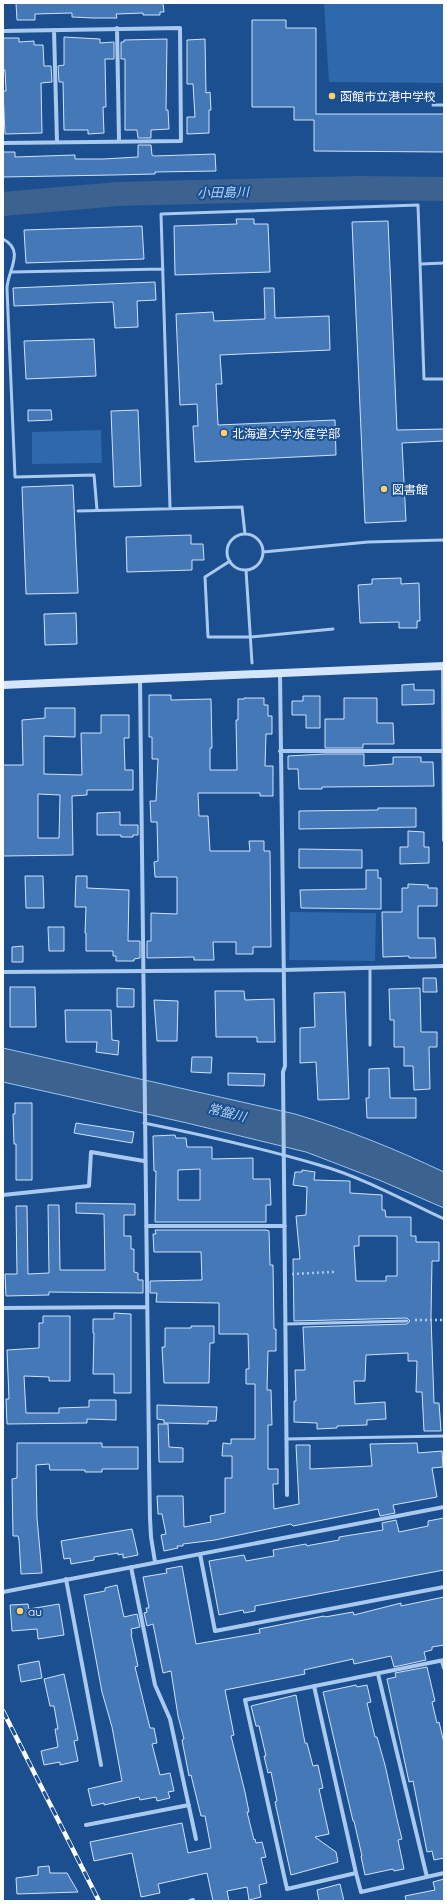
<svg xmlns="http://www.w3.org/2000/svg" width="447" height="1904" viewBox="0 0 447 1904" font-family="Quicksand,'Noto Sans JP',sans-serif">
  <style>
    .green { fill: #2e69ad }
    .water { fill: #3c6290; stroke: #9cc4f0 }
    .lines { fill: none; stroke-linecap: round; stroke-linejoin: round }
    .river { stroke: #3c6290; stroke-width: 24 }
    .building { fill: #4478b7; stroke: #cfe3fa; fill-rule: evenodd }
    .path { stroke: #a9c9ee; stroke-width: 2.5; stroke-dasharray: 2 3; stroke-linecap: butt }
    .lane { stroke: #a9c9ee; stroke-width: 3 }
    .street { stroke: #a9c9ee; stroke-width: 4 }
    .secondary { stroke: #d6e6fa; stroke-width: 8 }
    .rail-casing { stroke: #fff; stroke-width: 4.5 }
    .rail { stroke: #1b4f8f; stroke-width: 3; stroke-dasharray: 9; stroke-linecap: butt }
    .poi-dot { fill: #ffd166; stroke: #1b4f8f; stroke-width: 1.5 }
    .labels { text-anchor: middle; dominant-baseline: central; stroke-width: 4; stroke-linejoin: round; paint-order: stroke }
    .poi-label { font-size: 12px; fill: #fff; stroke: #1b4f8f; text-anchor: start }
    .water-label { font-size: 13px; font-style: italic; fill: #b5d3f5; stroke: #1b4f8f }
  </style>
  <rect width="100%" height="100%" fill="#1b4f8f"/>
  <path class="green" d="M324,3H444V83L329,82Z
    M101,430L102,463L32,464V432Z
    M290,912L376,913L375,961L289,960Z"/>
  <path class="water" d="M3,1048L295,1114C346,1129 395,1149 444,1172V1208L379,1180L306,1152L187,1123L3,1082Z"/>
  <g class="lines">
    <path class="river" d="M3,204L118,194L360,188L444,189"/>
  </g>
  <path class="building" d="M16,3H163L164,12H160V15H143V13L116,14L117,18H93L72,17V13L35,14V20H17Z
    M252,20H286V28H316V114H444V152L314,151V120H294V107H252Z
    M64,37L100,39V43L114,42V59H105L106,107H103L104,133L88,134V130H64L63,82H59L58,66L64,65Z
    M3,38H19V42L34,41V45H43L44,66H51L52,82L41,83L42,133L5,134L3,91H6L5,70H3Z
    M167,39L166,110H168L169,129L151,130V138H138L137,130H125V59H121V42H124V40Z
    M205,39L206,93L210,92L211,110H209V133L187,134V117H195L193,84H187V40Z
    M138,145H151L152,155L154,156L215,154L216,171L155,172V174L112,175L3,177V152H15V157L75,155V159H103L138,157Z
    M236,219H254V224H268L270,272L175,275L174,226L237,224Z
    M388,221L397,430L444,429V441L402,443L406,521L365,523L352,222Z
    M142,226L144,259L26,263L24,230Z
    M155,282L156,300L137,301L138,327L115,328L113,302L14,306L13,288Z
    M264,288H274L275,318L329,316L330,350L220,355L222,384H216L218,425L335,420L336,455L195,462L193,426H198L197,404L180,405L176,314L213,312L214,321L265,319Z
    M94,339L96,376L26,379L24,341Z
    M28,410H51L52,420L28,421Z
    M138,410L141,486L114,487L111,411Z
    M73,485L78,593L26,594L22,487Z
    M191,535V544H203L204,560H192V570L127,572L126,537Z
    M401,578V584L419,583L420,621H417V628H399V622L360,623L358,585L372,584V579Z
    M76,613L77,644L45,645L44,614Z
    M414,684V690H434V704L402,705V685Z
    M149,695H171V700L211,699L212,748H210V770H237L236,720H238V699H244V698H264V705H268V716H272V734H266L265,766H273V796H260V793H198L199,816H208L210,851H250L249,841H264V851H270L271,947H253V954H236V942H213L214,960H194V957L147,958V941H151V913L177,914V877H155L154,862L158,861L157,822H151L150,801H156L158,759H152V737H149Z
    M303,696H320V728H306V715H292V701H303Z
    M344,698H377V723H393L394,744H363V748H325V719H344Z
    M45,708H75V737L44,736V774L82,775L81,733H101V715H129V738H124L125,770H133V790H87V795L72,796L73,855L3,856V765H23L22,720L45,718ZM38,794L60,795L59,838H38Z
    M325,754H364V766L393,764V757H421V762H433L434,786L322,787V789H299L298,769H288V756Z
    M378,808H416V827L299,829V811L378,810Z
    M120,812V825H138V835H133V837H121V835H97V813Z
    M408,831L424,832V847H429V863L400,864V847H408Z
    M299,849L362,850V868H299Z
    M366,870H378V878H381V909L301,908L300,890L366,889Z
    M25,876H43L44,908H26Z
    M76,876H87V888L129,890L128,941H140V958L134,959V961H116V956H113V951H86V933H85L86,907H75Z
    M408,884L428,885V888H437V906H418V938H435L436,958H409V956L383,957L382,912H402V888H408Z
    M48,927H64V951H49Z
    M23,946V962H12V947Z
    M423,978H436L437,992H423Z
    M10,987H35L36,1027H10Z
    M117,988L134,989V1007H117Z
    M420,988L421,1032H437V1047H429L430,1089L414,1090L413,1066H404V1047H394V1020H390L389,989Z
    M215,991H244L245,1000L274,999L275,1042H257V1037H216Z
    M345,992L349,1099L318,1100L316,1062L300,1063V1028L315,1027L314,993Z
    M154,1000L178,1001L177,1041H157Z
    M65,1010H111L112,1040L119,1041L118,1055L96,1052L97,1042H66Z
    M192,1057H212L211,1073L191,1072Z
    M389,1068L390,1098H416V1118H367L366,1098H369V1069Z
    M228,1073L265,1074L264,1086L228,1085Z
    M15,1103H32V1180H16V1144H14L13,1114H15Z
    M76,1123L134,1132L132,1143L74,1133Z
    M175,1135L176,1138H186L187,1147H212V1159L253,1158V1179H270L271,1205H266V1222H155L156,1171H154L153,1136ZM200,1169V1200H178V1170Z
    M302,1170L315,1172L314,1180L350,1181V1193L382,1195V1210H385L386,1217H411V1236H416V1242H439V1261H432L431,1317L434,1403H439L441,1431H424L422,1392H416L417,1361H408V1353L366,1355L365,1381H354L355,1404L385,1402L386,1419L367,1420V1425L337,1426V1428L317,1429V1423L294,1422V1401H296L295,1370H305L303,1327L407,1324L410,1321L407,1318L294,1321L293,1259H300L296,1216L306,1215L307,1187L293,1185L295,1172H302ZM359,1236H397V1276H386V1281H356L354,1246H359Z
    M76,1203L135,1204V1215H124V1236H131V1249H134V1272L138,1273V1280H143V1293L49,1292V1295L6,1296L5,1274H17L16,1206H27L28,1274L49,1273L48,1205H59L60,1270H105L104,1214L76,1213Z
    M155,1230H266L269,1231L270,1265H273L274,1329H276V1351H268L267,1390H271L272,1425H268V1469H278V1484H273L274,1509L299,1504L296,1445H310V1469L372,1466L370,1444L417,1443L418,1453L442,1451L443,1467L432,1468L437,1497L393,1505L395,1513L380,1516L378,1509L293,1526L291,1524L215,1540L183,1544V1546H177L178,1548L164,1551L161,1535L166,1534L162,1514H158L157,1496H183L184,1527L211,1522L210,1516L225,1513V1478H232V1456H222L223,1443L231,1444V1439H255V1384H246V1369H249L248,1334H219V1303L156,1302L157,1293H150V1281L202,1280L201,1252H154L153,1234H156Z
    M114,1313L131,1314V1393H114V1374H93L94,1333H93V1319H114Z
    M43,1316H70V1381H49V1377L24,1376L26,1413H59V1408L89,1407V1400H116V1420L87,1419V1423L7,1424L6,1399H9L7,1350L39,1348V1323H43Z
    M191,1326H214V1343H210L209,1383H164L162,1347H165V1328H191Z
    M157,1405L217,1407L216,1421H208V1424L164,1423V1420L157,1419Z
    M158,1424H168L169,1447L183,1448V1462H159Z
    M17,1443H102V1447H138V1469H102V1472H85V1470H50L49,1464L36,1465L37,1518L42,1573L21,1574L19,1540L18,1536H13L12,1479L17,1478Z
    M444,1518V1570L255,1606V1611L244,1613L243,1610L219,1615L209,1561L244,1555L246,1561L274,1556L273,1550L306,1544L307,1546L311,1545L339,1540V1537L383,1530L382,1523L396,1520L399,1532L428,1526V1521Z
    M132,1529L138,1555L123,1558V1554L118,1555V1553L94,1557V1560L71,1564L70,1558L64,1559L61,1541Z
    M182,1566L196,1644L260,1633L259,1629L324,1616L325,1617L353,1612L354,1615L401,1603V1606L444,1597V1645L432,1647V1650L424,1652L426,1660L394,1667L391,1656L354,1664L353,1659L304,1670L305,1674L225,1690L234,1735L231,1736L245,1792L249,1812H247L254,1840L255,1839L256,1843L262,1842L266,1857L261,1858L267,1883L259,1885L261,1897L249,1900L247,1887L227,1891L229,1901H213L207,1873L158,1884L160,1893L141,1897L132,1853L94,1861L90,1842L182,1823L188,1853L211,1848L205,1816H201L191,1775L189,1776L182,1740L184,1739L178,1716L171,1671L163,1673L153,1624L147,1626L144,1613L147,1612L146,1608H149L143,1577L167,1573L166,1569Z
    M117,1585L124,1617L137,1614L140,1627L131,1629L132,1634H131L138,1666L135,1667L150,1728H154L157,1743L152,1744L160,1775L170,1773L174,1791L168,1792L170,1798L157,1801L156,1797L140,1800L139,1797L104,1805V1803L92,1806L88,1789L122,1781L112,1727L102,1692L84,1595L105,1591V1588Z
    M28,1604L29,1609L59,1604L64,1635L38,1639L37,1629L12,1631L10,1605Z
    M39,1661L42,1678L21,1682L18,1665Z
    M427,1667L435,1701L432,1702L437,1723L439,1722L444,1743V1858L434,1860L432,1851L427,1852L413,1781L409,1782L387,1679L396,1677L395,1673Z
    M64,1674L78,1740L74,1741L78,1761L60,1765V1762L44,1765L41,1751L58,1747L55,1729H58L54,1706H50L44,1679Z
    M356,1685L357,1687L367,1685L371,1702L367,1703L375,1737H377L385,1765L398,1823L402,1839L398,1840L404,1869L394,1871L393,1869L365,1875L361,1856H362L354,1821H353L323,1692Z
    M296,1695L305,1743H307L313,1766L318,1765L323,1788L319,1789L329,1834L315,1837L336,1852L338,1862L291,1875L275,1802L277,1801L271,1772L268,1773L264,1756H266L259,1726H256L251,1706Z
    M49,1866L50,1873H67L78,1892L17,1894L16,1878L38,1875V1867Z
    M444,1879V1901H406L405,1896L435,1890L433,1882Z
    M340,1884L344,1901H319L317,1890Z"/>
  <g class="lines">
    <path class="path" d="M292,1274L334,1272
      M415,1320H444"/>
    <path class="lane" d="M433,105H444
      M3,239C26,251 7,271 7,289L15,477L94,475L97,510
      M421,264L444,263
      M12,272L163,269
      M170,507L161,214L418,205L424,379H444
      M78,511L242,507L245,534
      M227 552a18 18 0 1 1 36 0a18 18 0 1 1-36 0Z
      M263,552L368,542L444,540
      M230,561L205,577L208,637H251L333,629
      M246,570L252,663
      M370,1045V968
      M144,1123C203,1135 261,1148 319,1165C362,1177 403,1200 444,1219
      M285,1324L407,1321
      M286,1439L444,1436"/>
    <path class="street" d="M117,28L119,141
      M54,30L57,142
      M3,31L180,28L181,141L3,143
      M443,666L444,840
      M280,674L285,1066L283,1072L287,1495
      M140,680C144,960 145,1239 150,1518L151,1537L155,1562
      M280,751H443
      M3,972L283,970L444,966
      M3,1195L89,1186L91,1152L144,1161
      M146,1226H285
      M3,1308L146,1307
      M200,1554L215,1631L444,1587
      M131,1567L155,1685L170,1719L196,1839
      M66,1579L101,1765
      M3,1592L444,1507
      M444,1660L245,1700L287,1889L356,1873L361,1892L444,1873
      M442,1661L444,1668
      M378,1674L427,1877
      M314,1686L356,1873
      M86,1825L189,1805
      M190,1901L193,1900"/>
    <path class="secondary" d="M3,685L444,666"/>
    <defs>
      <path id="rail" d="M3,1711L99,1901"/>
    </defs>
    <use href="#rail" class="rail-casing"/>
    <use href="#rail" class="rail"/>
  </g>
  <g class="poi-dot">
    <circle cx="332" cy="96" r="4"/>
    <circle cx="224" cy="433" r="4"/>
    <circle cx="384" cy="489" r="4"/>
    <circle cx="20" cy="1611" r="4"/>
  </g>
  <g class="labels">
    <g class="poi-label">
      <text x="340" y="96">函館市立港中学校</text>
      <text x="232" y="433">北海道大学水産学部</text>
      <text x="392" y="489">図書館</text>
      <text x="28" y="1611">au</text>
    </g>
    <g class="water-label">
      <text transform="translate(223 192) rotate(-1)">小田島川</text>
      <text transform="translate(227 1112) rotate(14)">常盤川</text>
    </g>
  </g>
  <rect width="447" height="1904" fill="none" stroke="#ffffff" stroke-width="8"/>
</svg>
